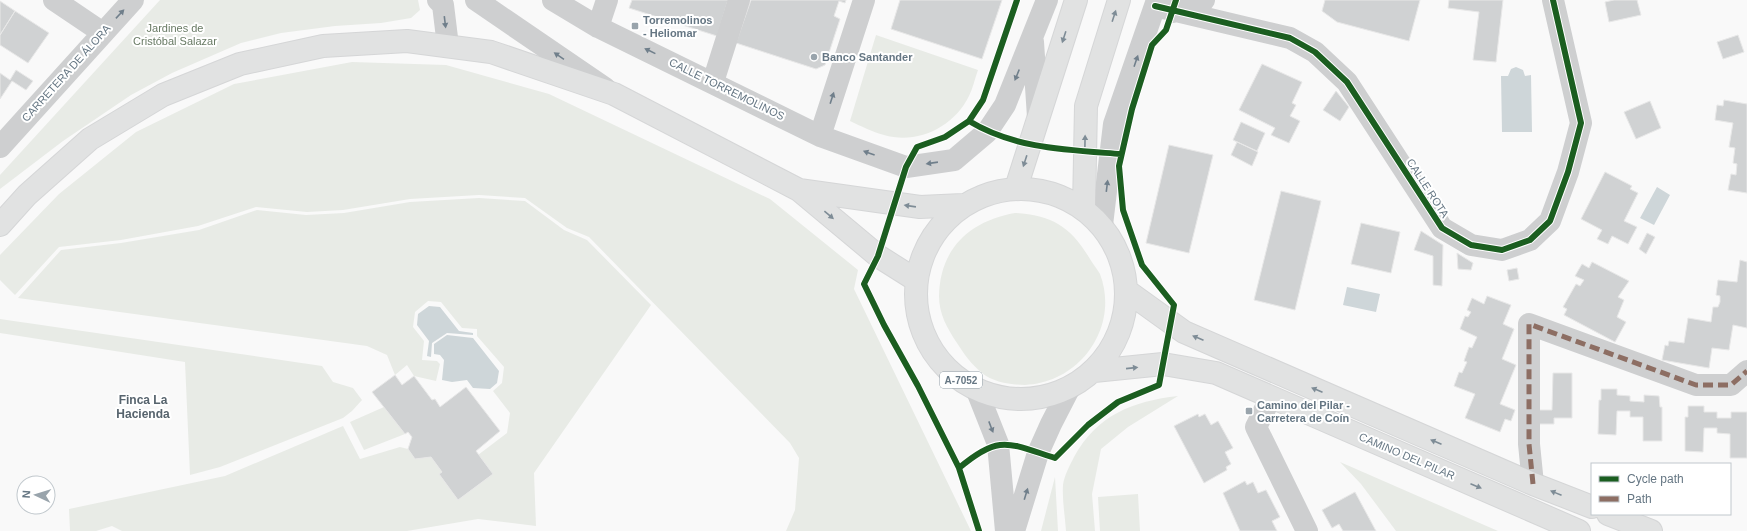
<svg xmlns="http://www.w3.org/2000/svg" width="1747" height="531" viewBox="0 0 1747 531" font-family="Helvetica,sans-serif">
  <style>
    .green { fill: #e8ebe6 }
    .water { fill: #ced6d9 }
    .building { fill: #d0d2d3; stroke: #e8e8e8 }
    .lines { fill: none; stroke-linecap: round; stroke-linejoin: round }
    .major-casing { stroke: #d5d6d7; stroke-width: 24 }
    .minor { stroke: #cecfd0; stroke-width: 22 }
    .major { stroke: #e1e2e2; stroke-width: 22 }
    .quiet { stroke: #8d6e63; stroke-width: 5; stroke-dasharray: 10 5; stroke-linecap: butt }
    .cycleway-casing { stroke: #fff; stroke-width: 8 }
    .cycleway { stroke: #1b5e20; stroke-width: 6 }
    .oneway { fill: #707f8b }
    .oneway2 { fill: #7e8c96 }
    .poi-dot { fill: #99a4ac; stroke: #fff; stroke-width: 1.5 }
    .labels { text-anchor: middle; dominant-baseline: central; stroke-width: 4; stroke-linejoin: round; paint-order: stroke }
    .shield { fill: #fff; stroke: #939fa8; stroke-width: 1 }
    .shield-label { font-size: 10px; font-weight: bold; fill: #657683 }
    .poi-label { font-size: 11px; font-weight: bold; fill: #657683; stroke: #fff; text-anchor: start }
    .park-label { font-size: 11px; fill: #687a64; stroke: #fff }
    .street-label { font-size: 11px; fill: #657683; stroke: #fff }
    .neighbourhood-label { font-size: 12px; font-weight: bold; fill: #57646e; stroke: #fff }
  </style>
  <rect width="100%" height="100%" fill="#f9f9f9"/>
  <path class="green" d="M160,0H418L420,10L411,18L381,23L335,26L281,33L241,43L172,73L131,95L63,141L0,189V175Z
    M876,35L978,70C975,78 973,88 969,96C954,127 917,145 884,135C872,132 861,126 850,121Z
    M352,62L446,65L549,94L770,199L858,270L854,289L971,531H786L795,510L799,458L790,443L589,237L567,228L525,198L479,195L410,199L343,210L307,212L256,207L198,226L121,240L59,247L15,295L0,280V255L59,194L136,132L234,84Z
    M479,198L525,201L564,230L587,240L651,305L534,473L536,526L478,519L407,531H122L112,526L96,531H70L69,509L225,476L343,426L360,459L400,447L408,449L415,459L431,457L442,472L439,474L458,500L493,474L478,455L507,433L510,413L493,391L502,383L504,367L477,336V329L462,328L441,302L428,301L415,312L413,327L424,341L422,360L437,361L440,364L436,381L414,376L407,365L395,375L387,355L367,346L18,298L61,250L121,243L199,230L257,210L306,215L344,213L410,202Z
    M1015,213C1052,215 1071,227 1090,259C1093,264 1097,269 1100,274C1120,327 1080,383 1025,385C1011,385 993,382 982,373C971,364 964,354 957,343C947,328 939,314 939,296C940,248 970,221 1015,213Z
    M0,319L322,366L333,382L353,388L362,400L352,411L343,418L220,467L190,475L185,362L0,333Z
    M1178,396L1128,427L1101,449L1092,494L1095,531H1066C1065,516 1062,500 1063,485C1064,476 1070,465 1074,457C1097,415 1133,401 1178,396Z
    M384,407L405,434L364,450L350,422Z
    M1340,462L1498,531H1396L1361,484Z
    M1055,477L1058,531H1041Z
    M1138,494L1140,531H1100L1098,497Z"/>
  <path class="water" d="M1516,67L1523,70L1525,76L1531,75L1532,132H1502L1501,76H1508L1511,69Z
    M1657,187L1670,195L1654,225L1640,218Z
    M1347,287L1380,294L1376,312L1343,305Z
    M429,306L440,307L459,331L473,333V335L447,333L432,343L431,357L427,356L429,341L417,325L418,314Z
    M447,335L473,338L499,371L497,383L490,389L473,388L467,380L452,382L442,380L444,360L440,355L434,354V344Z"/>
  <path class="building" d="M632,0H728L717,36L629,8Z
    M751,0H846L845,3L839,1L834,16L840,19L825,65L816,69L736,43Z
    M900,0H1002L982,59L891,29Z
    M1325,0H1420L1409,41L1337,22L1322,11Z
    M1449,0H1503L1496,62L1473,60L1479,12L1448,8Z
    M1614,0H1637L1641,15L1609,22L1605,2Z
    M0,1L15,11L0,35Z
    M15,11L49,33L28,63L0,45V35Z
    M1738,35L1744,52L1723,59L1717,42Z
    M1262,64L1302,82L1292,103L1296,105L1290,116L1300,121L1289,143L1271,135L1275,128L1239,110Z
    M16,70L33,81L26,90L12,81L0,99V73L10,80Z
    M1336,91L1349,107L1340,121L1323,110Z
    M1724,100L1747,104V193L1728,190L1731,174L1736,175L1737,164L1733,163L1735,148L1729,147L1733,123L1715,120L1717,105L1723,106Z
    M1650,101L1661,128L1636,139L1624,112Z
    M1241,122L1265,133L1257,151L1233,140Z
    M1237,142L1258,152L1252,166L1231,155Z
    M1169,145L1213,155L1189,253L1146,243Z
    M1605,172L1632,186L1630,189L1638,193L1624,221L1637,227L1628,244L1612,236L1608,244L1597,239L1602,230L1581,219Z
    M1281,191L1321,201L1295,310L1254,300Z
    M1361,223L1400,232L1391,273L1351,264Z
    M1421,231L1443,245L1442,286L1433,285V256L1414,250Z
    M1647,233L1655,237L1646,254L1639,249Z
    M1457,253L1473,263L1471,270L1458,269Z
    M1740,260L1747,262V328L1733,325L1729,350L1712,348L1709,368L1662,360L1665,345L1668,346L1669,341L1684,343L1688,318L1711,322L1713,307H1718L1720,302V296L1716,295L1718,280L1737,282Z
    M1592,262L1629,281L1618,297L1624,300L1617,317L1626,322L1615,342L1564,315L1567,309L1563,307L1576,284L1580,286L1584,280L1575,276L1582,264L1589,268Z
    M1517,268L1519,279L1509,281L1507,270Z
    M1487,296L1511,305L1503,324L1514,329L1502,359L1516,365L1500,404L1515,410L1511,421L1505,419L1500,432L1465,418L1475,394L1454,386L1459,372L1462,373L1467,362L1464,361L1469,347L1472,348L1477,337L1460,329L1465,316L1468,317L1471,312L1467,310L1472,298L1484,304Z
    M1553,373H1572V418H1554V424H1539V410H1552Z
    M395,375L402,385L414,376L432,400L435,399L440,407L466,387L500,431L476,451L493,474L458,500L439,474L442,472L431,457L415,459L408,449L412,437L408,432L405,434L372,392Z
    M1601,389H1617V395L1630,396V401L1644,402V395L1659,396L1660,407H1662V441H1643V417H1630V411H1617L1616,435L1598,434L1599,400H1601Z
    M1688,406H1704V412H1717V418H1731V412H1747V458H1730V434L1717,433V428H1704L1703,452L1685,451V417H1688Z
    M1198,414L1199,417L1205,414L1211,425L1218,421L1233,448L1225,452L1231,464L1226,467L1227,470L1204,483L1174,426Z
    M1245,481L1247,485L1253,482L1258,493L1266,490L1280,517L1272,521L1277,531H1240L1223,493Z
    M1355,492L1376,531H1343L1339,524L1332,528L1322,510Z"/>
  <g class="lines">
    <defs>
      <path id="major" d="M1016,188L1076,0
        M916 294a105 105 0 1 1 210 0a105 105 0 1 1-210 0Z
        M799,190L920,207L963,205
        M1084,208L1086,106L1119,0
        M0,225L27,195L90,139L163,95L240,64L323,46L407,41L491,52L614,94L799,190L878,256L916,280
        M1127,291L1184,332L1533,484L1592,507
        M1094,371L1163,364L1216,373L1579,531
        M1608,514L1651,531"/>
    </defs>
    <use href="#major" class="major-casing"/>
    <path class="minor" d="M54,0L103,33
      M438,0L443,5L448,46
      M476,0L605,88
      M553,0L598,27L820,136L906,167L954,160L987,132L1005,105L1047,0
      M1155,6L1290,38L1315,52L1347,82L1442,228L1471,245L1502,250L1530,240L1550,221L1568,172L1581,123L1553,0
      M1173,12L1204,0
      M598,27L607,0
      M1033,42L1038,117
      M713,82L739,0
      M820,136L864,0
      M0,147L133,0
      M1102,225L1114,124L1157,0
      M977,391L998,444L1006,531
      M1271,397L1256,427L1307,531
      M1533,484L1529,444V324L1696,385H1731L1747,371
      M1014,531L1038,453L1051,424L1069,389"/>
    <use href="#major" class="major"/>
    <path class="quiet" d="M1533,484L1529,444V324L1696,385H1731L1747,371"/>
    <defs>
      <path id="cycleway" d="M1017,0L983,100L969,121C1015,149 1068,150 1121,154
        M1155,6L1290,38L1315,52L1347,82L1442,228L1471,245L1502,250L1530,240L1550,221L1568,172L1581,123L1553,0
        M969,121L945,137L917,147L906,167L878,256L864,284L884,325L918,386L959,468C999,434 1008,443 1055,458L1088,425L1118,402L1159,385L1174,305L1142,265L1123,210L1119,166L1132,109L1152,45L1166,30L1176,0
        M959,468L979,531"/>
    </defs>
    <use href="#cycleway" class="cycleway-casing"/>
    <use href="#cycleway" class="cycleway"/>
  </g>
  <defs><path id="oneway-solid" d="M-6-.8H1V-3.2L6.5 0L1 3.2V.8H-6Z"/></defs>
  <g class="oneway">
    <use href="#oneway-solid" transform="translate(120 14) rotate(-47)"/>
    <use href="#oneway-solid" transform="translate(445 22) rotate(83)"/>
    <use href="#oneway-solid" transform="translate(650 51) rotate(-154)"/>
    <use href="#oneway-solid" transform="translate(559 56) rotate(-146)"/>
    <use href="#oneway-solid" transform="translate(1136 61) rotate(-71)"/>
    <use href="#oneway-solid" transform="translate(1017 75) rotate(112)"/>
    <use href="#oneway-solid" transform="translate(832 98) rotate(-72)"/>
    <use href="#oneway-solid" transform="translate(869 153) rotate(-160)"/>
    <use href="#oneway-solid" transform="translate(932 163) rotate(172)"/>
    <use href="#oneway-solid" transform="translate(1107 186) rotate(-83)"/>
    <use href="#oneway-solid" transform="translate(991 427) rotate(69)"/>
    <use href="#oneway-solid" transform="translate(1026 494) rotate(-73)"/>
  </g>
  <g class="oneway2">
    <use href="#oneway-solid" transform="translate(1114 16) rotate(-72)"/>
    <use href="#oneway-solid" transform="translate(1064 37) rotate(108)"/>
    <use href="#oneway-solid" transform="translate(1085 141) rotate(-89)"/>
    <use href="#oneway-solid" transform="translate(1025 161) rotate(108)"/>
    <use href="#oneway-solid" transform="translate(910 206) rotate(-172)"/>
    <use href="#oneway-solid" transform="translate(829 215) rotate(40)"/>
    <use href="#oneway-solid" transform="translate(1198 338) rotate(-157)"/>
    <use href="#oneway-solid" transform="translate(1132 368) rotate(-6)"/>
    <use href="#oneway-solid" transform="translate(1317 390) rotate(-157)"/>
    <use href="#oneway-solid" transform="translate(1436 442) rotate(-157)"/>
    <use href="#oneway-solid" transform="translate(1476 486) rotate(23)"/>
    <use href="#oneway-solid" transform="translate(1556 493) rotate(-158)"/>
  </g>
  <g class="poi-dot">
    <rect x="631" y="22" width="8" height="8" rx="2"/>
    <circle cx="814" cy="57" r="4"/>
    <rect x="1245" y="407" width="8" height="8" rx="2"/>
  </g>
  <g class="labels">
    <rect class="shield" x="940" y="372" width="42" height="16" rx="3"/>
    <g class="shield-label">
      <text x="961" y="380">A-7052</text>
    </g>
    <g class="poi-label">
      <text x="643" y="20">Torremolinos<tspan x="643" dy="13">- Heliomar</tspan></text>
      <text x="822" y="57">Banco Santander</text>
      <text x="1257" y="405">Camino del Pilar -<tspan x="1257" dy="13">Carretera de Coín</tspan></text>
    </g>
    <g class="park-label">
      <text x="175" y="28">Jardines de<tspan x="175" dy="13">Cristóbal Salazar</tspan></text>
    </g>
    <g class="street-label">
      <text transform="translate(66 73) rotate(-48)">CARRETERA DE ÁLORA</text>
      <text transform="translate(727 89) rotate(26)">CALLE TORREMOLINOS</text>
      <text transform="translate(1428 188) rotate(57)">CALLE ROTA</text>
      <text transform="translate(1407 456) rotate(23)">CAMINO DEL PILAR</text>
    </g>
    <g class="neighbourhood-label">
      <text x="143" y="400">Finca La<tspan x="143" dy="14">Hacienda</tspan></text>
    </g>
  </g>
  <rect x="1591" y="463" width="140" height="52" fill="#ffffff" stroke="#c1c8cd"/>
  <rect x="1599" y="476" width="20" height="6" fill="#1b5e20" stroke="#c1c8cd"/>
  <text x="1627" y="483" font-size="12" fill="#657683">Cycle path</text>
  <rect x="1599" y="496" width="20" height="6" fill="#8d6e63" stroke="#c1c8cd"/>
  <text x="1627" y="503" font-size="12" fill="#657683">Path</text>
  <g transform="translate(36 495) rotate(274)"><circle r="19" fill="#ffffff" stroke="#c1c8cd"/>
  <path d="M0-3L7 15L0 10L-7 15Z" fill="#99a4ac"/>
  <text y="-6" font-size="11" font-weight="bold" text-anchor="middle" fill="#657683">N</text>
  </g>
</svg>
